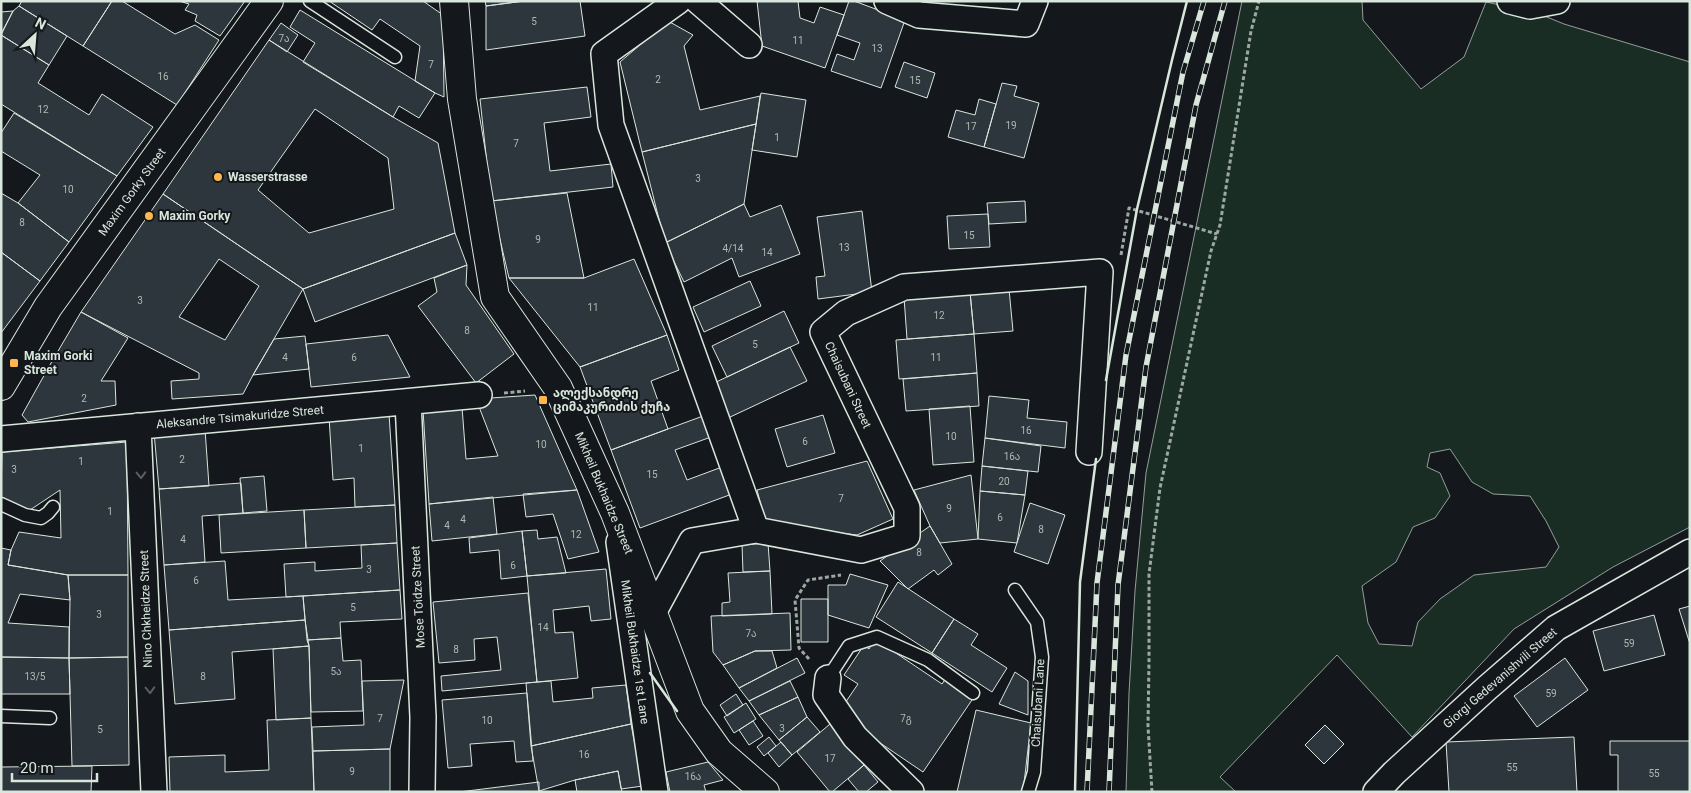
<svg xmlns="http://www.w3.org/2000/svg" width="1691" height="793" viewBox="0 0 1691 793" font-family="Roboto,'Noto Sans Georgian',sans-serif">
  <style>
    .green { fill: #1a2d24; stroke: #939e99; fill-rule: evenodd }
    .building { fill: #2c363c; stroke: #d8e6dc; fill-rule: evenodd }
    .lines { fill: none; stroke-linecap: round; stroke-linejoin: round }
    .service-casing { stroke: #d8e6dc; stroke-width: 15 }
    .minor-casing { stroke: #d8e6dc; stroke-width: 28 }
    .tertiary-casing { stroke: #d8e6dc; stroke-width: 30 }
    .path { stroke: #9da8a2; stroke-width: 3; stroke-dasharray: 4 2.5; stroke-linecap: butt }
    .service { stroke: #14181c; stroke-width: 12 }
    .minor { stroke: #14181c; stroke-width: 25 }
    .tertiary { stroke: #14181c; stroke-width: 28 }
    .rail-casing { stroke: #d8e6dc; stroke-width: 5.5 }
    .rail { stroke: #14181c; stroke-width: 4; stroke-dasharray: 11; stroke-linecap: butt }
    .wall { stroke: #d8e6dc; stroke-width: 2.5 }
    .oneway { stroke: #59605f }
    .poi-dot { fill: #ffb74d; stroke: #14181c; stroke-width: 2 }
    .labels { text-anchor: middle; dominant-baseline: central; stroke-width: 4; stroke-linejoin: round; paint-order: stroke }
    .number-label { font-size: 10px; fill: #adbab4 }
    .poi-label { font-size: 12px; font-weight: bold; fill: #d8e6dc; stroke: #14181c; text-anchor: start }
    .street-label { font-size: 12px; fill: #d8e6dc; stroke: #14181c }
  </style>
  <rect width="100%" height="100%" fill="#14181c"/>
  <path class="green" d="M1242,1H1362L1363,20L1421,89L1464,57L1486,2L1537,13L1564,24L1690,62V527L1613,567L1514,629L1412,737L1337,655L1220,777L1236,792H1126L1129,693L1135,591L1146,473ZM1450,449L1472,482L1493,494L1530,496L1546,521L1559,547L1546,567L1474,575L1440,599L1418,622L1412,646L1379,644L1368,623L1362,586L1396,562L1413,527L1435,518L1450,496L1440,473L1427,467L1430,453Z"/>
  <path class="building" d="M22,1H112L83,46L19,6Z
    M112,1H122L175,34L195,25L219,40L177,105L83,46Z
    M179,1H245L220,36L195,21L197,15L185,10L189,4Z
    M329,1H423L443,15L444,97L435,93L415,81L420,46L380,19L372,30Z
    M485,1H524L486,6Z
    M524,1H580L585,36L486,50V6Z
    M757,1H798L800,18L814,23L820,7L844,15L825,68L762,46Z
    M849,1H854L905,20L881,88L831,71L837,54L854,60L860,43L837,35Z
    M19,6L67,36L49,65L1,35L13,11Z
    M300,10L435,93L419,118L399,106L393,117L303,62L315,43L290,27Z
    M13,11L1,34V12Z
    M668,21L693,35L684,46L700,110L760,96L756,124L642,152L620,62Z
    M281,23L298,35L287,52L269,40Z
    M1,35L49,65L38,83L89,115L102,94L153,127L117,176L1,104Z
    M269,40L393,117L438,143L455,233L303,289L163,194ZM315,109L388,158L394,209L309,233L258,190Z
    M904,62L935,73L927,98L895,87Z
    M1002,83L1017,86L1014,96L1039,103L1024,158L984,147Z
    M587,87L591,117L544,123L550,171L611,164L613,187L491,201L480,99Z
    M761,93L806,100L797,157L752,150Z
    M979,99L996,104L984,147L948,137L956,110L975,115Z
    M14,113L117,176L69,242L18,203L40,175L1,151V133Z
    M756,124L744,204L665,243L642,152Z
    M1,193L18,203L69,242L40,281L1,252Z
    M567,193L584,278H509L491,201Z
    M163,194L303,289L253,375L243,394L172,399L171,381L199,379V373L81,312ZM219,259L259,286L225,340L179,317Z
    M1025,201L1026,222L989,224L987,203Z
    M744,204L750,217L781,205L800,254L739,277L732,258L684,282L665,243Z
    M862,211L872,292L818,299L816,277L825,276L817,217Z
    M988,214L990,247L949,249L947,216Z
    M455,233L467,265L315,322L303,289Z
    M1,252L40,281L1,333Z
    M634,259L667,335L580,367L509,278H584Z
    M467,265L466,285L514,354L476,383L418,306L437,292L434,278Z
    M750,281L761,306L704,332L693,307Z
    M1009,289L1013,331L974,334L970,292Z
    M970,292L974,334L907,339L904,297Z
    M784,311L799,343L727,377L712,346Z
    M81,312L128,338L101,381H115L116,405L28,422L22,415L51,363Z
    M974,334L977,373L899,379L896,340Z
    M388,335L410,377L311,387L306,344Z
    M667,335L679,370L651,381L668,429L611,450L580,367Z
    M305,336L309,369L253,375L274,339Z
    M790,347L807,381L728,418L712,384Z
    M977,373L979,406L906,411L903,379Z
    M535,395L577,490L429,504L423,410L462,407L466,459L498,456L476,399Z
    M989,396L1029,400L1027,418L1067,422L1065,448L985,438Z
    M970,406L974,462L933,465L929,409Z
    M389,414L395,505L355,507L354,478L333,480L329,417Z
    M823,415L835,453L787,467L775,429Z
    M703,416L711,437L675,450L687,480L722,467L732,494L640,528L611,450Z
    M205,429L209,486L159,489L154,432Z
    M985,438L1041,446L1038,472L982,466Z
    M127,442L128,575H68L8,565L11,550L19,532L61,538L60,490L30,510L1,499L2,452Z
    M867,461L893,519L857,535L766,524L757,490Z
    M982,466L1028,471L1025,495L980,491Z
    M971,475L978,539L940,543L930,526L914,490Z
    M264,476L267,511L243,513L240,478Z
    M241,483L243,513L202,516L205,562L164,565L159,489Z
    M577,490L599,552L568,559L553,514L526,517L523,494Z
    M980,491L1025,495L1017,543L978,539Z
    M493,497L497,534L432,541L429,504Z
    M1030,503L1065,515L1048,564L1014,552Z
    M395,505L397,543L306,548L304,510Z
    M304,510L306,548L221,553L219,515Z
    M930,526L952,564L938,575L934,570L908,589L880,561Z
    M537,530L538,539L557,537L566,573L527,576L522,531Z
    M522,531L527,576L501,579L499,550L470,553L469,538Z
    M397,543L400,590L286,597L284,564L315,562V571L362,568L361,545Z
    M768,543L770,571L743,572L742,545Z
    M1,548L11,550L8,565L68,575L70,600L20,594L8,623L69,627V658L1,657Z
    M225,561L228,600L303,596L305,620L169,630L164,565Z
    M606,569L611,619L591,621L589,606L553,610L555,633L573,632L578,678L537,682L527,576Z
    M770,571L772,614L722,616V603L730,602L728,573Z
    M850,574L888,585L869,628L828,615V585H846Z
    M68,575H128V657L69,658L70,600Z
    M898,582L954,619L932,653L876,617Z
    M400,590L402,619L340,622L341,638L307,640L303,596Z
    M528,593L537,682L442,691L441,676L501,670L497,637L474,639L475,660L439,663L433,602Z
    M801,599H828V642H801Z
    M1690,606V644L1679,609Z
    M790,613L791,650L755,651L723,665L713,652L711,616Z
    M1654,615L1665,655L1604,671L1593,631Z
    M954,619L978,634L971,645L1007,668L992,692L932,653Z
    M305,620L309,646L232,652L235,699L175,704L169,630Z
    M341,638L343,661L361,660L363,711L311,712L309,646L307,640Z
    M875,639L942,684L946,678L974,697L923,772L861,730L843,706L858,684L844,675L864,645L869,649Z
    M309,646L311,718L276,720L273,649Z
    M755,651H772L777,668L739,688L723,665Z
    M1,657L69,658L70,694H1Z
    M128,657L129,765L72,766L69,658Z
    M797,658L805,673L749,701L739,688Z
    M1565,658L1588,690L1537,727L1514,696Z
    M1015,672L1028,681V715L999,704Z
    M404,680L390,749L313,751L312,727L364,725L362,681Z
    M551,681L553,702L593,698L592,688L626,685L631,724L531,746L526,683Z
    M790,681L798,697L759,715L749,701Z
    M527,693L533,761L516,762L514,741L470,744L472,766L448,768L442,700Z
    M736,694L743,705L727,716L720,705Z
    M798,697L807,717L779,740L759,715Z
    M746,703L756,719L734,733L724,717Z
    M976,710L1031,723L1023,792H957Z
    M807,717L820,732L792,755L779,740Z
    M311,718L314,792H170L169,757L225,755V772L269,770L267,720Z
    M753,721L763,736L749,745L739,730Z
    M631,724L643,786L621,789L618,771L575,780L539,791L531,746Z
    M830,724L864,765L832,792H830L797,752Z
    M1325,725L1344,744L1324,764L1305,745Z
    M769,737L776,746L764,756L757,747Z
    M1574,737L1577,792H1449L1446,742Z
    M1610,741H1690V792H1618V755H1610Z
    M781,742L792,755L779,767L768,753Z
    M390,749V792H314L313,751Z
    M708,762L723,780L704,785L706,792H670L666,772Z
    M864,765L878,782L866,792H859L848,779Z
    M92,766L91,792H1V767Z
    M618,771L622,792H577L575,780Z
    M539,782V792H459Z"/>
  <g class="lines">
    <defs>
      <path id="service" d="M310,1L395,57
        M1,504L25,515L41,518L48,513L53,507
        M1015,590L1037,622L1042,657L1034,772L1028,792
        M828,678L849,646L877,637L928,660L973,693
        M1,716L50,718"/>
      <path id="minor" d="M698,1L749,45
        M887,1L919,15L1026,24L1035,1
        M1510,1L1530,6L1557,1
        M408,402L423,717L422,792
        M138,426L154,792
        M1,439L479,395
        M756,530L861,550L907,536V508L823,332L846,313L904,287L1100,272L1089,452
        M619,542L655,792
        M653,613L692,541L756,530L611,125L604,54L678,1
        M828,678L826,695L855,737L911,792
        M1376,792L1394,773L1487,688L1556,628L1690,552"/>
      <path id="tertiary" d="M454,1L462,99L495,297L558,388L615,513L690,711L719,752L765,792
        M1,386L48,307L269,1"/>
    </defs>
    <use href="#service" class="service-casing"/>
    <use href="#minor" class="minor-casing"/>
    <use href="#tertiary" class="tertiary-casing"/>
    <path class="path" d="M1121,255L1129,208L1217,234
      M504,393L525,391
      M809,659L799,648L795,600L808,580L841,575
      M1152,792L1148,726L1149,661V574L1160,488L1211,251L1220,225L1251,31L1259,1"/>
    <use href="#service" class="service"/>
    <use href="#minor" class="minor"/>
    <use href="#tertiary" class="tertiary"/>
    <defs>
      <path id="rail" d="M1087,792L1097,583L1126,355L1183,72L1204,1
        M1109,792L1118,585L1146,367L1196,105L1225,1"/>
    </defs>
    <use href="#rail" class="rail-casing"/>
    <use href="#rail" class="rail"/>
    <path class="wall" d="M1106,380L1137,209L1172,60L1187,1
      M650,673L677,711
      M1075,792L1080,582L1096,459"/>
  </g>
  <defs><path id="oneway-chevron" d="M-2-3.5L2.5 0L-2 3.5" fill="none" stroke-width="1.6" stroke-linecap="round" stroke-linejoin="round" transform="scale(1.25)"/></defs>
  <g class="oneway">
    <use href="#oneway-chevron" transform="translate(141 475) rotate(88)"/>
    <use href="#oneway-chevron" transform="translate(150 690) rotate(88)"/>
  </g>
  <g class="poi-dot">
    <circle cx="218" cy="177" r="5"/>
    <circle cx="149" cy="216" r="5"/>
    <rect x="9" y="358" width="10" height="10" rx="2.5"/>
    <rect x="538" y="395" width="10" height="10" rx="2.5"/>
  </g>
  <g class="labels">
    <g class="number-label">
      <text x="534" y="21">5</text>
      <text x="284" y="38">7ა</text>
      <text x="798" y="40">11</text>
      <text x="877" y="48">13</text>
      <text x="431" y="64">7</text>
      <text x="163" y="76">16</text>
      <text x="658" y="79">2</text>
      <text x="915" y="80">15</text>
      <text x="43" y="109">12</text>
      <text x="1011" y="125">19</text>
      <text x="971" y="126">17</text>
      <text x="777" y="137">1</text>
      <text x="516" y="143">7</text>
      <text x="698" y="178">3</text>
      <text x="68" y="189">10</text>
      <text x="22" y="222">8</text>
      <text x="969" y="235">15</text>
      <text x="538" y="239">9</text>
      <text x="844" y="247">13</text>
      <text x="733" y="248">4/14</text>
      <text x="767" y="252">14</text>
      <text x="140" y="300">3</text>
      <text x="593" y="307">11</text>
      <text x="939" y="315">12</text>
      <text x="467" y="330">8</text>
      <text x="755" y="344">5</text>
      <text x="285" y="357">4</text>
      <text x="354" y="357">6</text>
      <text x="936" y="357">11</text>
      <text x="84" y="398">2</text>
      <text x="1026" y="430">16</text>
      <text x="951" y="436">10</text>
      <text x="805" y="441">6</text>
      <text x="541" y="444">10</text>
      <text x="361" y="448">1</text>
      <text x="1012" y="456">16ა</text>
      <text x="182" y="459">2</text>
      <text x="81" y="461">1</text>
      <text x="14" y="469">3</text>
      <text x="652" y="474">15</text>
      <text x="1004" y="481">20</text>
      <text x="841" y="498">7</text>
      <text x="949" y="508">9</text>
      <text x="110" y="511">1</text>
      <text x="1000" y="517">6</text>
      <text x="463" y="519">4</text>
      <text x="447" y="525">4</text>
      <text x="1041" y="529">8</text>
      <text x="576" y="534">12</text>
      <text x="183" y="539">4</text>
      <text x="919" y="552">8</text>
      <text x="513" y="565">6</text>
      <text x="369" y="569">3</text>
      <text x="196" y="580">6</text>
      <text x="353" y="607">5</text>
      <text x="99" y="614">3</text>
      <text x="543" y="627">14</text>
      <text x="751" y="633">7ა</text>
      <text x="1629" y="643">59</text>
      <text x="456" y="649">8</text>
      <text x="336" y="671">5ა</text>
      <text x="35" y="676">13/5</text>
      <text x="203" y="676">8</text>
      <text x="1551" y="693">59</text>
      <text x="380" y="718">7</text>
      <text x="906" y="718">7გ</text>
      <text x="487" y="720">10</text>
      <text x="782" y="728">3</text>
      <text x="100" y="729">5</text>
      <text x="584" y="754">16</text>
      <text x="830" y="758">17</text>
      <text x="1512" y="767">55</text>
      <text x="352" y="771">9</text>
      <text x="1654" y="773">55</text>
      <text x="693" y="776">16ა</text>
    </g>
    <g class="poi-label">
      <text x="228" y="177">Wasserstrasse</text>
      <text x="159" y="216">Maxim Gorky</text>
      <text x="24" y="356">Maxim Gorki<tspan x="24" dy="14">Street</tspan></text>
      <text x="553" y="393">ალექსანდრე<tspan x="553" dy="14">ციმაკურიძის ქუჩა</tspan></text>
    </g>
    <g class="street-label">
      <text transform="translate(132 192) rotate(-54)">Maxim Gorky Street</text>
      <text transform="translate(848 385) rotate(65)">Chaisubani Street</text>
      <text transform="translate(240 417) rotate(-5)">Aleksandre Tsimakuridze Street</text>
      <text transform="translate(604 493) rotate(67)">Mikheil Bukhaidze Street</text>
      <text transform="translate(418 597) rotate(-93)">Mose Toidze Street</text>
      <text transform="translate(146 609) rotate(-92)">Nino Chkheidze Street</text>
      <text transform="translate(635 652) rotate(82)">Mikheil Bukhaidze 1st Lane</text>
      <text transform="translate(1500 678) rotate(-41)">Giorgi Gedevanishvili Street</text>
      <text transform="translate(1038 703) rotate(-87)">Chaisubani Lane</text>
    </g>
  </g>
  <rect width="1691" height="793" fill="none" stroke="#d8e6dc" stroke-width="5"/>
  <g transform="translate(35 35) rotate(26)" stroke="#14181c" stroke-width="4" paint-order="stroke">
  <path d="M0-4L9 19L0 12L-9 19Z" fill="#d8e6dc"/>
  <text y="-8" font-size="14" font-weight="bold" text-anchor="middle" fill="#d8e6dc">N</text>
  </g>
  <path d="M12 773v8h85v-8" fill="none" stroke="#d8e6dc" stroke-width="2.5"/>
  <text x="20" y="773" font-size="15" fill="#d8e6dc" stroke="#14181c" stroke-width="4" paint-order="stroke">20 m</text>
</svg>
